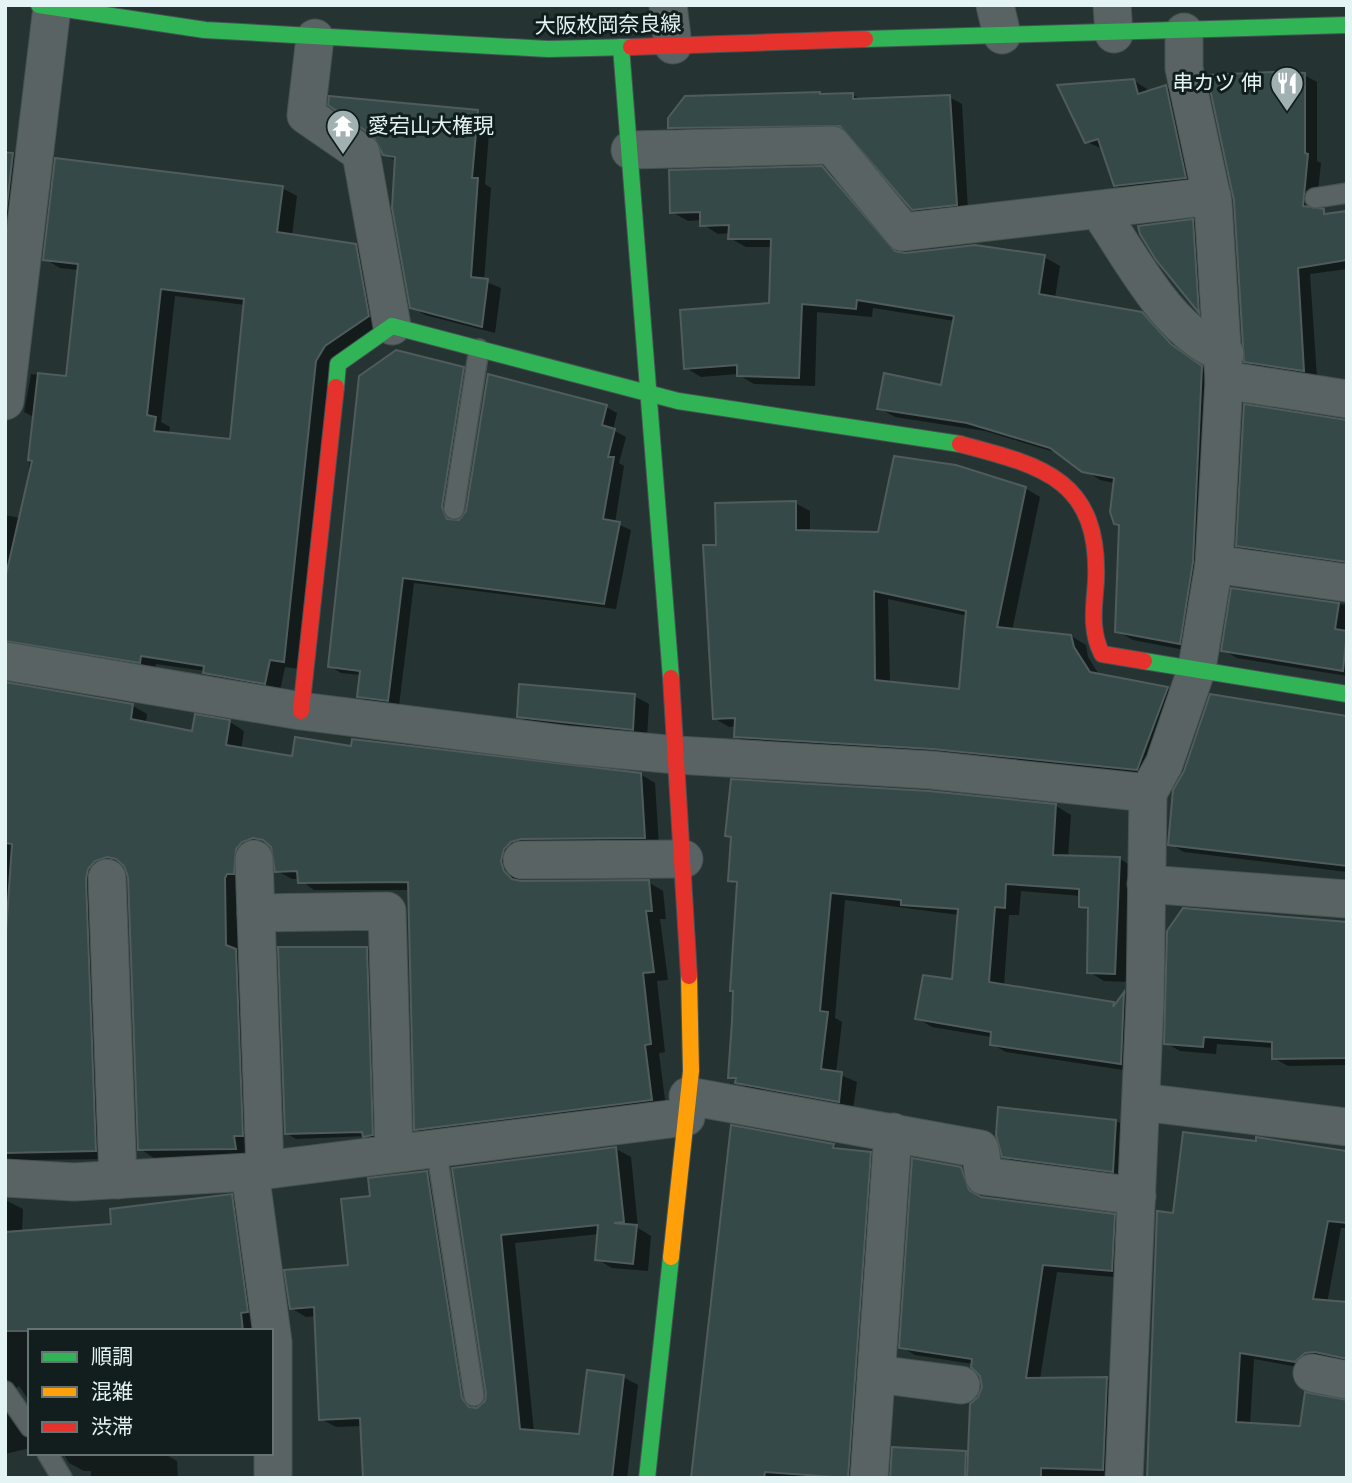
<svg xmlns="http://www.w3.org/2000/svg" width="1352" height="1483" viewBox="0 0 1352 1483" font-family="'PT Sans','Noto Sans JP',sans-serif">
<rect width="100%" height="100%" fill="#253333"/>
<g fill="#0007" fill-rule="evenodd">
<polygon points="1304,75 1317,82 1317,161 1321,163 1316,210 1331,215 1347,213 1347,269 1310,274 1317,377 1259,368 1246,361"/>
<polygon points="1133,80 1147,89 1148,93 1166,87 1180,94 1199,185 1129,193 1115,185 1103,149 1087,142"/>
<polygon points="819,93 853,95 862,100 949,97 962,104 968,211 926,216 913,208 848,132 682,134 670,127"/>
<polygon points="477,112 490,119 485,184 491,188 484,281 501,288 495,333 425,315 412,307 396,161 384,154"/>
<polygon points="5,149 17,155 5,284"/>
<polygon points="822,168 838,177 904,254 1044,257 1060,266 1055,298 1141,314 1158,323 1186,355 1217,377 1195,652 1133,640 1117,631 1121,527 1115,523 1115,483 1100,480 1061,454 985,431 895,417 879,408 942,387 955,321 873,308 872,317 817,312 815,386 754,384 737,374 701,377 686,368 771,305 772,247 746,247 730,238 730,233 718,234 702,224 702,220 688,221 672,212"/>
<path d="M 282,188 L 297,196 L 292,236 L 355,245 L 370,254 L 383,324 L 340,354 L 299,669 L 285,667 L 280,691 L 219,681 L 205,671 L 156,664 L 155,670 L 5,655 L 5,515 L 24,519 L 34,417 L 24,412 L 31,374 L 67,378 L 79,270 L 60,268 L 45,259 ZM 175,296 L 245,305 L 232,441 L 169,435 L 170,427 L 161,422 Z"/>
<polygon points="1193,221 1204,228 1210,317 1200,311 1171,279"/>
<polygon points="463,369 474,376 453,515 455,522 464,519 606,407 617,413 613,430 626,437 619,463 624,466 615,523 631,530 616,609 414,583 399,706 370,703 359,696 361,675 341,673 330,666"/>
<polygon points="1347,429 1347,567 1252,553 1238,545"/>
<path d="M 1025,488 L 1040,497 L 1012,631 L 1071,636 L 1086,645 L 1088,657 L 1100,676 L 1168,689 L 1182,697 L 1152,777 L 750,745 L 736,736 L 736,726 L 729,727 L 714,718 L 718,547 L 795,503 L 810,511 L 810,532 L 880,534 ZM 888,599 L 968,616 L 961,691 L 890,683 Z"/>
<polygon points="1233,590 1347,605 1347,676 1237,658 1223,650"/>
<polygon points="5,684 133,706 147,714 146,724 193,733 230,722 244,731 241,750 294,758 352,748 640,774 655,783 659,846 515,870 519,881 648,882 663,891 666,919 660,919 668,980 657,981 665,1052 659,1053 666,1108 431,1138 416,1129 410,890 314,890 299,879 292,879 277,871 273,846 269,846 257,849 250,1156 154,1158 140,1149 130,877 126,865 122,865 112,868 110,1159 24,1160 24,1165 5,1172"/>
<polygon points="634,696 649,704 647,737 533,725 519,716"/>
<polygon points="1347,717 1347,872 1184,852 1170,844"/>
<polygon points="1056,806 1071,815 1068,857 1120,859 1135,868 1129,982 1104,981 1089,972 1089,911 1080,906 1081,896 1021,891 1019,915 1009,915 1004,986 1117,1005 1125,994 1138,1002 1136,1072 1006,1052 991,1044 992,1037 932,1027 917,1018 954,981 959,915 845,900 835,1018 842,1022 836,1073 857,1082 853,1109 752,1091 730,1077 739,886 730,880 733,839 727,835"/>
<polygon points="1347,924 1347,1065 1288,1066 1274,1058 1274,1048 1217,1044 1216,1054 1180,1051 1166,1043"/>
<polygon points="367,948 376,954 381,1140 374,1141 366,1136 296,1139 286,1133"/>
<polygon points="1116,1121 1128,1128 1124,1177 1016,1163 1004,1156"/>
<polygon points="833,1145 842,1151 870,1154 884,1162 862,1478 692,1478 710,1301"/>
<polygon points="616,1149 631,1157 638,1228 651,1236 648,1271 612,1268 597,1259 599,1234 515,1243 534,1432 580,1436 623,1377 638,1385 627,1478 365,1478 362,1426 336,1427 321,1419 316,1316 306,1317 291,1308 350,1267 372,1197 427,1173 442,1181 477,1410 487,1402 488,1394 454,1169"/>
<polygon points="1347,1152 1347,1228 1341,1228 1326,1309 1347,1312 1347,1362 1309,1369 1254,1359 1250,1425 1347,1478 1147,1478 1158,1213 1174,1215"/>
<polygon points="961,1169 975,1177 982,1199 1114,1216 1128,1224 1126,1278 1057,1272 1040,1379 1107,1379 1121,1386 1119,1478 890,1478 894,1449 969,1452 972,1405 983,1389 982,1376 973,1364 915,1355 901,1347"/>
<polygon points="231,1196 246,1204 257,1331 30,1331 30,1402 19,1386 9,1393 30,1435 30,1448 5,1454 5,1200 23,1209 22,1233 113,1226"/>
<polygon points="63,1453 163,1453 177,1461 178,1478 91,1478 91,1471 84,1471 69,1463"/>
</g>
<g fill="#364949" stroke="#505c5c" stroke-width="2" fill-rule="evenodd">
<polygon points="1273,72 1305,73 1305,153 1308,154 1303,206 1324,209 1324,214 1347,211 1347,260 1298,268 1304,371 1244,362 1234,201 1207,75"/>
<polygon points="1134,79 1138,94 1166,85 1186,178 1114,186 1098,139 1085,143 1057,85"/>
<polygon points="820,92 820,94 853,93 853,99 950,95 957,205 912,210 840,126 668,128 668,118 685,96"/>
<polygon points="329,96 478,110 472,178 478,178 471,277 488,279 482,327 410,308 392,208 395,157 383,155 373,136 328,105"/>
<polygon points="5,152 13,153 5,222"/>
<path d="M 55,158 L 283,186 L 277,232 L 356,244 L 369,316 L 325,346 L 316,361 L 284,662 L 270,660 L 265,684 L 203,673 L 204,666 L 141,656 L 140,663 L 5,641 L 5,579 L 32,461 L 28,460 L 38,373 L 66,376 L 78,264 L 43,260 ZM 161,289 L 244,299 L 230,439 L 154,431 L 156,417 L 147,415 Z"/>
<polygon points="822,166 895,251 905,253 975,245 1045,255 1039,294 1142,312 1171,344 1202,366 1193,562 1180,644 1115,632 1119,525 1114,524 1110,512 1114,478 1082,472 1050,448 967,423 877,409 884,373 941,385 954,316 857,300 856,309 802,304 799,378 737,376 737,365 684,369 680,310 769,303 771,239 728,239 729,225 700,226 700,212 670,213 669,170"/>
<polygon points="1193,219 1199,313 1156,260 1140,234 1138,226"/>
<polygon points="396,350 464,367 442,507 447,519 459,520 466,511 488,374 607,405 602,425 615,429 608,457 614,457 603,519 620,522 604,604 403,578 388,701 357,697 360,671 328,667 359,376"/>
<polygon points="1244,404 1347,420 1347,562 1236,546"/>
<path d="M 894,456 L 956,465 L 1026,487 L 997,627 L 1071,635 L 1074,647 L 1090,672 L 1168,687 L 1137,770 L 932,749 L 734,737 L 735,718 L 713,719 L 703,545 L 716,545 L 715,503 L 796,501 L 796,530 L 878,532 ZM 874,591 L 966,611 L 959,689 L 875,680 Z"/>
<polygon points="1231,588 1339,603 1335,629 1347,631 1343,671 1221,651"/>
<polygon points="5,682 133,704 131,719 192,731 195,714 230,720 226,745 292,756 295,737 351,746 352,739 641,773 645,838 521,839 511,842 504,849 501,861 504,871 512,879 521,881 649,880 652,911 646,911 654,972 643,973 651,1044 645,1045 652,1100 414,1130 408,882 298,883 297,871 275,872 271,847 263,840 253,838 242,842 236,849 234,874 227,874 225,878 226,945 236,949 243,1136 234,1136 236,1149 138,1150 128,877 124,866 116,859 107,857 95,861 88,869 86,879 96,1151 5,1153 5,946 12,844 5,843"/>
<polygon points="519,684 635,694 633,730 517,717"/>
<polygon points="1210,694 1347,716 1347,866 1168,845 1173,790 1184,771"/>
<polygon points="731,779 929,791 1056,804 1053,855 1120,857 1115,974 1087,973 1088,908 1079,907 1079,889 1006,884 1005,908 995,907 989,982 1114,1002 1113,1007 1124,992 1121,1064 990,1045 991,1032 915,1019 923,975 952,979 958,909 901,905 901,900 831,893 820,1011 828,1012 821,1069 842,1072 839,1102 735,1083 736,1078 728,1078 732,1021 733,991 730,991 737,882 728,881 731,837 725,836"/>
<polygon points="1183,908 1347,922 1347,1058 1272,1059 1272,1042 1204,1037 1203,1047 1164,1044 1167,931"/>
<polygon points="278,947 367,947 373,1135 363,1137 362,1132 285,1134"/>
<polygon points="998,1107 1116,1120 1113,1172 1002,1157 996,1135"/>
<polygon points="731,1125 834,1144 833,1148 871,1152 848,1478 765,1472 764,1478 691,1478"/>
<polygon points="1183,1132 1256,1141 1256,1137 1347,1151 1347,1223 1328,1221 1313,1299 1347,1302 1347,1359 1315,1352 1305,1353 1295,1362 1240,1353 1236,1422 1300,1426 1305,1392 1347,1400 1347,1478 1147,1478 1157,1211 1173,1213"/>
<polygon points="616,1147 624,1222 614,1223 637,1225 633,1264 595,1260 598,1225 501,1235 520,1429 579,1434 587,1370 624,1375 612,1478 363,1478 360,1418 319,1420 314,1307 290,1309 284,1270 348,1265 341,1199 370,1196 368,1178 427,1171 462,1398 469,1407 477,1408 485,1401 486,1394 452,1168"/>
<polygon points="912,1158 961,1167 969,1190 981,1197 1115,1214 1112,1271 1043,1265 1026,1378 1107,1377 1103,1470 1041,1468 1041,1477 967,1477 970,1404 978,1397 982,1387 980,1376 971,1367 972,1359 899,1348"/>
<polygon points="232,1194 248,1312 241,1313 243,1331 5,1331 5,1232 111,1224 110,1209"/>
<polygon points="892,1447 966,1451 965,1478 890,1478"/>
</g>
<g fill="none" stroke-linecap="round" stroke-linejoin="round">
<defs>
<g id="lane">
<polyline points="1315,198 1347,193"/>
<polyline points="454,509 479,349"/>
<polyline points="436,1147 474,1396"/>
<polyline points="5,1391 30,1427"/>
<polyline points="47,1453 62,1478"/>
</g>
<g id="street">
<polyline points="668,5 673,45"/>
<polyline points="995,5 1002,35"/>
<polyline points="1112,5 1114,34"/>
<polyline points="315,38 306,115 361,153 392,326"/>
<polyline points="630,150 832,145 903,232 1212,196"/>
<path d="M 1099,211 C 1133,259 1167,332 1225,354"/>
<polyline points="1224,380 1347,399"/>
<polyline points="5,401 52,7"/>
<polyline points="1214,564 1347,583"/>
<polyline points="5,661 301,711 570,745 677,755 931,770 1148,793"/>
<polyline points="254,859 265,1170"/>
<polyline points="522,860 684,859"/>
<polyline points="107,878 118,1180"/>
<polyline points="1146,884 1347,899"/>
<polyline points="256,913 387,911 394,1152"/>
<polyline points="688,1096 980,1149 984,1176 1137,1196"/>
<polyline points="1141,1102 1347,1127"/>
<polyline points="250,1172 273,1342 273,1478"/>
<polyline points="5,1178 74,1182 250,1172 686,1117"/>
<polyline points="1312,1373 1347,1380"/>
<polyline points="876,1374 961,1385"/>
<polyline points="869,1478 893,1132"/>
<polyline points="1124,1478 1145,1001 1148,793 1164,764 1197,668 1214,564 1224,380 1213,203 1184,68 1184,32"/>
</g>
<g id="fast">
<polyline points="39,5 205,30 548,49 631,47"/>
<polyline points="865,39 1347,25"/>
<polyline points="621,47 671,678"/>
<polyline points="336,387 338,364 392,326 678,401 960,444"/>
<polyline points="1144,661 1347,694"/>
<polyline points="647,1478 671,1257"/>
</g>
<polyline id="slow" points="671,1257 691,1071 689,976"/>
<g id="jam">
<polyline points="631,47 865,39"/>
<path d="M 960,444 C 1044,466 1100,480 1096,581 C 1094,607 1090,631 1102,654 L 1144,661"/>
<polyline points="671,678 689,976"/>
<polyline points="301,711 336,387"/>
</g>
</defs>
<use href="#lane" stroke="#455252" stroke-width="22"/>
<use href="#street" stroke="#455252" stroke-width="39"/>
<use href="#fast" stroke="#455252" stroke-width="18"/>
<use href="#slow" stroke="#455252" stroke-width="18"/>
<use href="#jam" stroke="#455252" stroke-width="18"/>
<use href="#lane" stroke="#5a6363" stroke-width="19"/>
<use href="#street" stroke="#5a6363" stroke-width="37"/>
<use href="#fast" stroke="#30b455" stroke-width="16"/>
<use href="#slow" stroke="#ff9f0a" stroke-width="16"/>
<use href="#jam" stroke="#e5322d" stroke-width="16"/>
</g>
<defs>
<symbol id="restaurant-pin" viewBox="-11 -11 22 30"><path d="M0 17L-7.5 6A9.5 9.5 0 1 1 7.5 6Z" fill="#a1b0b0" stroke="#121e1e"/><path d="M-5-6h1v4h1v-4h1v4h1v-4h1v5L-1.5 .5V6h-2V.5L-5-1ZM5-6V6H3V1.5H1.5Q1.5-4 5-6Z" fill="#fff"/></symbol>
<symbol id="temple-pin" viewBox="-11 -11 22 30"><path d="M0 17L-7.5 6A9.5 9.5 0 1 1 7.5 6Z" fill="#a1b0b0" stroke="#121e1e"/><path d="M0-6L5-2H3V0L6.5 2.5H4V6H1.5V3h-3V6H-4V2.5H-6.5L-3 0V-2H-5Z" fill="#fff"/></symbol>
</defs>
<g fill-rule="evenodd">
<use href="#restaurant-pin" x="1268" y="64" width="38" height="52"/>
<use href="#temple-pin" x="324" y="107" width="38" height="52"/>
</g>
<g text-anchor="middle" stroke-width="6" stroke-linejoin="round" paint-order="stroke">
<g font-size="21" fill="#e4f3f3" stroke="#121e1e">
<text transform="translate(608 25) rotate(-1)" y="7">大阪枚岡奈良線</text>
</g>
<g font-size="21" fill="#e4f3f3" stroke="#121e1e" text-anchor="end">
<text x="1262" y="90">串カツ 伸</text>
<text x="368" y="133" text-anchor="start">愛宕山大権現</text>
</g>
</g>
<rect width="1352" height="1483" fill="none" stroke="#e4f3f3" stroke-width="14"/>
<rect x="28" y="1329" width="245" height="126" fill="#121e1e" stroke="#667373" stroke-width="2"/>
<rect x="42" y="1352" width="35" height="10" fill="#30b455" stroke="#667373" stroke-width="2"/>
<text x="91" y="1364" font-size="21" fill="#e4f3f3">順調</text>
<rect x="42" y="1387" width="35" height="10" fill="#ff9f0a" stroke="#667373" stroke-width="2"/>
<text x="91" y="1399" font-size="21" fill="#e4f3f3">混雑</text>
<rect x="42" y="1422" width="35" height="10" fill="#e5322d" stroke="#667373" stroke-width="2"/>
<text x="91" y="1434" font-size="21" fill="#e4f3f3">渋滞</text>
</svg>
